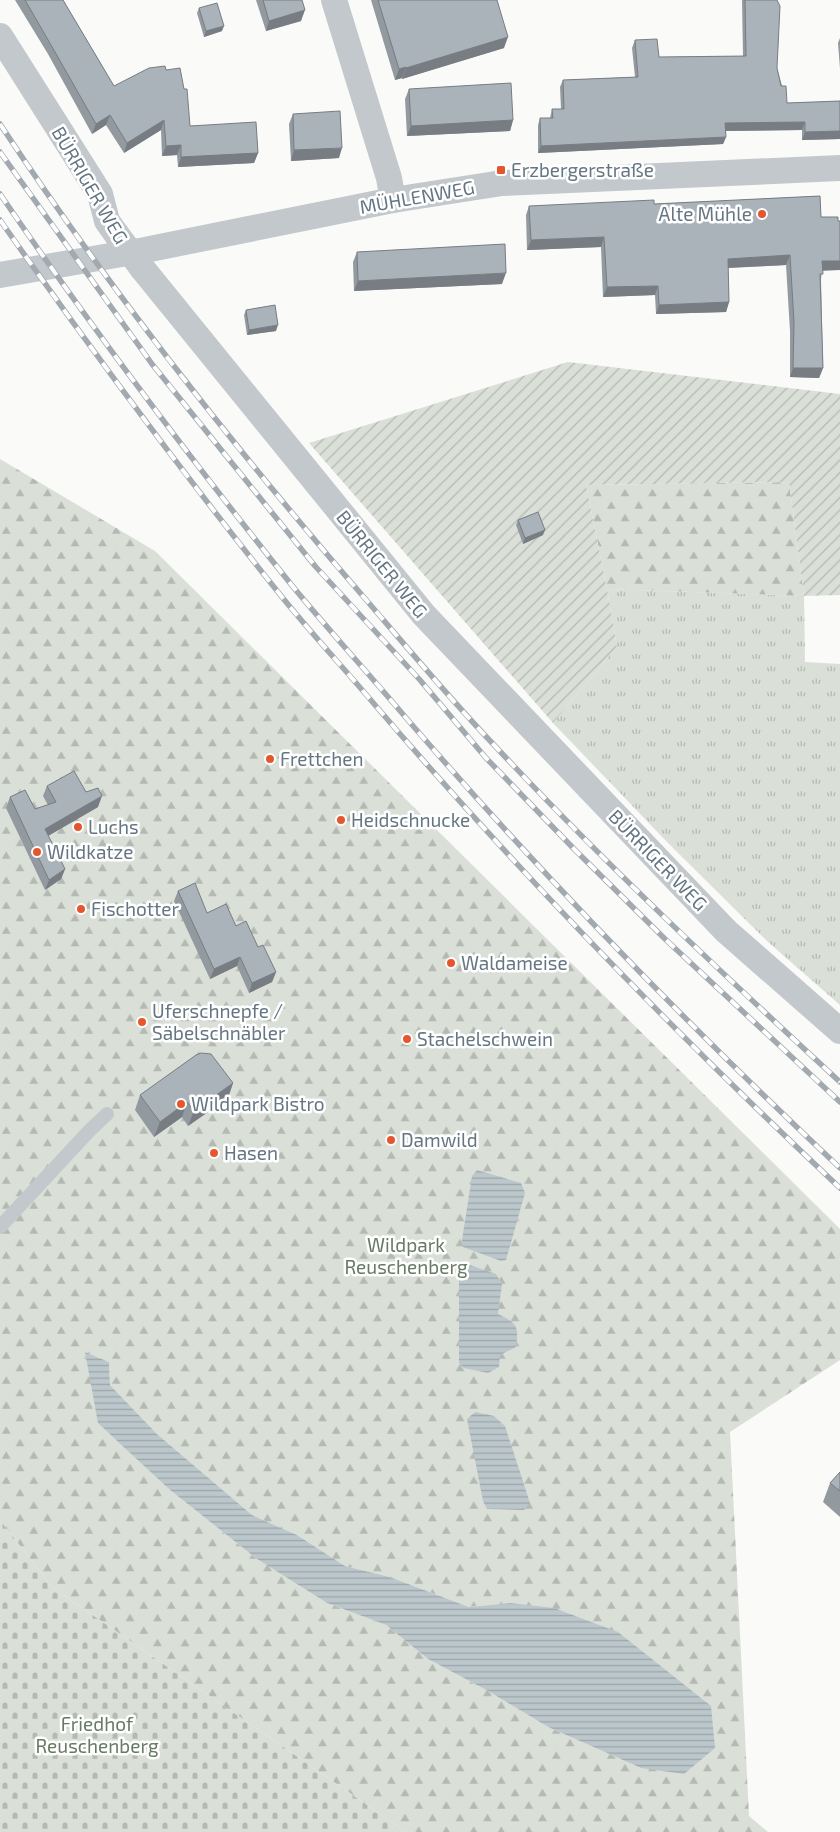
<svg xmlns="http://www.w3.org/2000/svg" width="840" height="1832" viewBox="0 0 840 1832" font-family="'Exo 2',sans-serif">
<defs>
<pattern id="grass-tufts" width="24" height="20" patternUnits="userSpaceOnUse" patternTransform="scale(1.25)"><rect width="24" height="20" fill="#dadfd7"/><path d="M3 7l-1-3M5 7V3M7 7l1-3M15 17l-1-3M17 17v-4M19 17l1-3" fill="none" stroke="#b4b9b4"/></pattern>
<pattern id="forest-firs" width="22" height="20" patternUnits="userSpaceOnUse" patternTransform="scale(1.25)"><rect width="22" height="20" fill="#dadfd7"/><path d="M5 1l3.5 6h-7zM16 11l3.5 6h-7z" fill="#b4b9b4"/></pattern>
<pattern id="cemetery-stones" width="16" height="16" patternUnits="userSpaceOnUse" patternTransform="scale(1.25)"><rect width="16" height="16" fill="#dadfd7"/><path d="M2 7V4a2 2 0 0 1 4 0v3zM10 15v-3a2 2 0 0 1 4 0v3z" fill="#b4b9b4"/></pattern>
<pattern id="garden-furrows" width="10" height="10" patternUnits="userSpaceOnUse" patternTransform="scale(1.25)"><rect width="10" height="10" fill="#dadfd7"/><path d="M-1 1l2-2M0 10L10 0M9 11l2-2" fill="none" stroke="#b4b9b4"/></pattern>
<pattern id="water-rules" width="6" height="5" patternUnits="userSpaceOnUse" patternTransform="scale(1.25)"><rect width="6" height="5" fill="#bbc7cb"/><path d="M0 2.5h6" fill="none" stroke="#9ca6aa"/></pattern>
</defs>
<rect width="100%" height="100%" fill="#fafaf8"/>
<polygon fill="url(#grass-tufts)" points="607,589 804,596 805,662 840,664 840,1005 767,941 668,843 553,723 617,647"/>
<g fill="url(#forest-firs)" fill-rule="evenodd">
<path d="M 0,459 L 155,551 L 840,1229 L 840,1360 L 730,1432 L 749,1816 L 768,1832 L 406,1832 L 52,1587 L 0,1520 ZM 85,1352 L 109,1362 L 110,1385 L 157,1434 L 252,1515 L 297,1535 L 345,1566 L 390,1577 L 469,1607 L 510,1603 L 641,1768 L 548,1727 L 488,1691 L 428,1659 L 386,1625 L 327,1603 L 257,1559 L 170,1490 L 141,1462 Z"/>
<polygon points="789,482 804,596 607,589 586,485"/>
</g>
<polygon fill="url(#cemetery-stones)" points="0,1520 52,1587 406,1832 0,1832"/>
<polygon fill="url(#garden-furrows)" points="568,362 840,394 840,595 804,596 789,482 586,485 607,589 617,647 553,723 309,443"/>
<g fill="url(#water-rules)">
<polygon points="477,1170 521,1183 525,1193 506,1260 501,1261 463,1247 462,1240 472,1176"/>
<path d="M 464,1263 L 496,1274 L 502,1284 L 498,1314 C 517,1323 519,1326 516,1347 L 500,1355 L 499,1367 L 488,1373 L 464,1368 L 459,1363 L 459,1265 Z"/>
<polygon points="85,1352 109,1362 110,1385 157,1434 252,1515 297,1535 345,1566 390,1577 469,1607 510,1603 554,1608 618,1632 711,1706 715,1748 684,1774 641,1768 548,1727 488,1691 428,1659 386,1625 327,1603 257,1559 170,1490 98,1423"/>
<polygon points="475,1412 494,1416 505,1426 530,1503 524,1510 487,1509 483,1501 467,1419"/>
</g>
<g fill="none" stroke-linecap="round" stroke-linejoin="round">
<polyline stroke="#c3c8cc" stroke-width="14" points="0,1227 89,1131 107,1114"/>
<g stroke="#c3c8cc" stroke-width="26">
<polyline points="334,0 389,178 393,200"/>
<polyline points="0,36 100,194 107,221 117,235"/>
<polyline points="142,268 424,615 726,931 840,1031"/>
<polyline points="0,275 145,250 393,200 502,183 840,168"/>
</g>
<defs>
<g id="rail">
<path d="M 0,124 C 111,292 236,450 368,602 C 410,651 451,700 495,746 C 605,864 722,973 840,1082"/>
<polyline points="0,152 152,364 315,566 420,680 486,758 575,850 665,939 840,1102"/>
<path d="M 0,194 C 91,327 189,457 290,583 C 320,620 352,655 383,691 C 526,859 679,1017 840,1168"/>
<path d="M 0,220 C 89,347 181,471 278,592 C 309,631 343,667 375,705 C 521,875 677,1035 840,1188"/>
</g>
</defs>
<use href="#rail" stroke="#a2aab0" stroke-width="5.5"/>
<use href="#rail" stroke="#fff" stroke-width="4" stroke-dasharray="11" stroke-linecap="butt"/>
<polyline stroke="#c3c8cc" stroke-width="26" points="117,235 142,268"/>
</g>
<g fill="#929a9f">
<polygon points="15,0 63,0 114,86 166,70 190,126 258,153 254,163 178,167 177,155 162,156 161,130 124,153 106,125 92,134 48,54"/>
<polygon points="256,0 302,0 301,21 266,31"/>
<polygon points="371,0 497,0 504,48 402,79 402,78 395,80"/>
<polygon points="742,0 777,0 777,68 787,103 840,101 840,139 802,140 802,130 725,131 726,137 723,144 538,153 538,125 540,118 550,118 552,109 561,109 560,87 563,80 635,77 632,48 635,40 659,57 743,56"/>
<polygon points="199,8 222,31 204,37 197,13"/>
<polygon points="840,38 840,69 838,43"/>
<polygon points="409,89 513,120 510,131 407,136 405,99"/>
<polygon points="293,114 339,158 291,161 289,124"/>
<polygon points="820,196 822,271 821,279 823,368 819,378 790,377 790,331 786,265 728,268 729,302 726,312 656,314 655,295 603,297 601,247 527,250 526,215 529,206 654,204"/>
<polygon points="357,252 502,284 354,291 353,262"/>
<polygon points="246,310 276,331 247,335 244,315"/>
<polygon points="518,520 543,535 523,544 516,525"/>
<polygon points="47,786 86,792 98,807 48,836 65,869 61,879 45,890 6,808 10,797 35,809 48,805 43,796"/>
<polygon points="178,891 207,913 236,926 258,947 276,972 272,982 249,993 237,966 210,979 174,901"/>
<polygon points="233,1083 228,1098 188,1126 182,1117 154,1137 135,1110 140,1095"/>
<polygon points="840,1472 840,1517 823,1502 830,1483"/>
</g>
<g fill="#777d82">
<polygon points="305,10 301,21 266,31 269,21"/>
<polygon points="224,26 222,31 204,37 206,31"/>
<polygon points="508,37 504,48 402,79 406,68"/>
<polygon points="406,67 402,78 395,80 399,69"/>
<polygon points="110,115 106,125 92,134 96,124"/>
<polygon points="164,120 161,130 124,153 127,143"/>
<polygon points="513,120 510,131 407,136 411,126"/>
<polygon points="805,122 802,130 722,131 725,123"/>
<polygon points="840,131 840,139 802,140 805,132"/>
<polygon points="726,137 723,144 538,153 541,146"/>
<polygon points="181,145 177,155 162,156 166,146"/>
<polygon points="342,148 339,158 291,161 294,150"/>
<polygon points="258,153 254,163 178,167 181,157"/>
<polygon points="604,237 601,247 527,250 531,240"/>
<polygon points="790,255 786,265 724,268 728,259"/>
<polygon points="822,261 840,261 840,270 819,271"/>
<polygon points="506,273 502,284 354,291 358,281"/>
<polygon points="658,286 655,295 603,297 607,287"/>
<polygon points="729,302 726,312 656,314 659,305"/>
<polygon points="278,325 276,331 247,335 249,330"/>
<polygon points="793,368 823,368 819,378 790,377"/>
<polygon points="545,530 543,535 523,544 525,538"/>
<polygon points="102,796 98,807 41,840 45,829"/>
<polygon points="65,869 61,879 45,890 49,880"/>
<polygon points="240,957 237,966 210,979 214,969"/>
<polygon points="276,972 272,982 249,993 252,983"/>
<polygon points="233,1083 228,1098 188,1126 194,1111"/>
<polygon points="187,1102 182,1117 154,1137 160,1122"/>
</g>
<g fill="#aab3b9" stroke="#777d82">
<polygon points="25,0 63,0 114,86 149,68 165,66 166,70 180,68 184,89 187,89 190,126 256,122 258,153 181,157 181,145 166,146 164,120 127,143 110,115 96,124 51,45"/>
<polygon points="263,0 302,0 305,10 269,21"/>
<polygon points="378,0 497,0 508,37 406,68 406,67 399,69"/>
<polygon points="745,0 777,0 780,6 777,68 781,86 786,86 787,103 840,101 840,131 805,132 805,122 725,123 726,137 541,146 540,118 553,118 552,109 564,109 563,80 638,77 635,40 657,39 659,57 746,56"/>
<polygon points="217,3 224,26 206,31 199,8"/>
<polygon points="511,83 513,120 411,126 409,89"/>
<polygon points="340,111 342,148 294,150 293,114"/>
<polygon points="820,196 821,217 838,217 838,221 840,221 840,261 822,261 823,274 820,274 823,368 793,368 794,322 790,255 728,259 729,302 659,305 658,286 607,287 604,237 531,240 529,206 654,200 654,204"/>
<polygon points="505,244 506,273 358,281 357,252"/>
<polygon points="275,305 278,325 249,330 246,310"/>
<polygon points="538,512 545,530 525,538 518,520"/>
<polygon points="74,771 86,792 98,788 102,796 45,829 65,869 49,880 10,797 25,790 35,809 56,802 47,786"/>
<polygon points="195,883 207,913 226,904 236,926 246,921 258,947 263,945 276,972 252,983 240,957 214,969 178,891"/>
<polygon points="201,1053 211,1054 233,1083 194,1111 187,1102 160,1122 140,1095 196,1055"/>
<polygon points="840,1472 840,1491 830,1483"/>
</g>
<g fill="#e4572e" stroke="#fff" stroke-width="2">
<rect x="496" y="165" width="10" height="10" rx="2.5"/>
<circle cx="762" cy="214" r="5"/>
<circle cx="270" cy="759" r="5"/>
<circle cx="341" cy="820" r="5"/>
<circle cx="78" cy="827" r="5"/>
<circle cx="37" cy="852" r="5"/>
<circle cx="81" cy="909" r="5"/>
<circle cx="451" cy="963" r="5"/>
<circle cx="142" cy="1022" r="5"/>
<circle cx="407" cy="1039" r="5"/>
<circle cx="181" cy="1104" r="5"/>
<circle cx="391" cy="1140" r="5"/>
<circle cx="214" cy="1153" r="5"/>
</g>
<g text-anchor="middle" stroke-width="5" stroke-linejoin="round" paint-order="stroke">
<g font-size="19" fill="#657683" stroke="#fff" text-anchor="start">
<text x="511" y="177">Erzbergerstraße</text>
<text x="752" y="221" text-anchor="end">Alte Mühle</text>
<text x="280" y="766">Frettchen</text>
<text x="351" y="827">Heidschnucke</text>
<text x="88" y="834">Luchs</text>
<text x="47" y="859">Wildkatze</text>
<text x="91" y="916">Fischotter</text>
<text x="461" y="970">Waldameise</text>
<text x="152" y="1018">Uferschnepfe /<tspan x="152" dy="22">Säbelschnäbler</tspan></text>
<text x="417" y="1046">Stachelschwein</text>
<text x="191" y="1111">Wildpark Bistro</text>
<text x="401" y="1147">Damwild</text>
<text x="224" y="1160">Hasen</text>
</g>
<g font-size="19" fill="#657683" stroke="#fff">
<text transform="translate(90 185) rotate(60)" y="7">BÜRRIGER WEG</text>
<text transform="translate(417 197) rotate(-10)" y="7">MÜHLENWEG</text>
<text transform="translate(382 564) rotate(51)" y="7">BÜRRIGER WEG</text>
<text transform="translate(658 860) rotate(46)" y="7">BÜRRIGER WEG</text>
</g>
<g font-size="19" fill="#687a64" stroke="#fff">
<text x="406" y="1252">Wildpark<tspan x="406" dy="22">Reuschenberg</tspan></text>
<text x="97" y="1731">Friedhof<tspan x="97" dy="22">Reuschenberg</tspan></text>
</g>
</g>
</svg>
